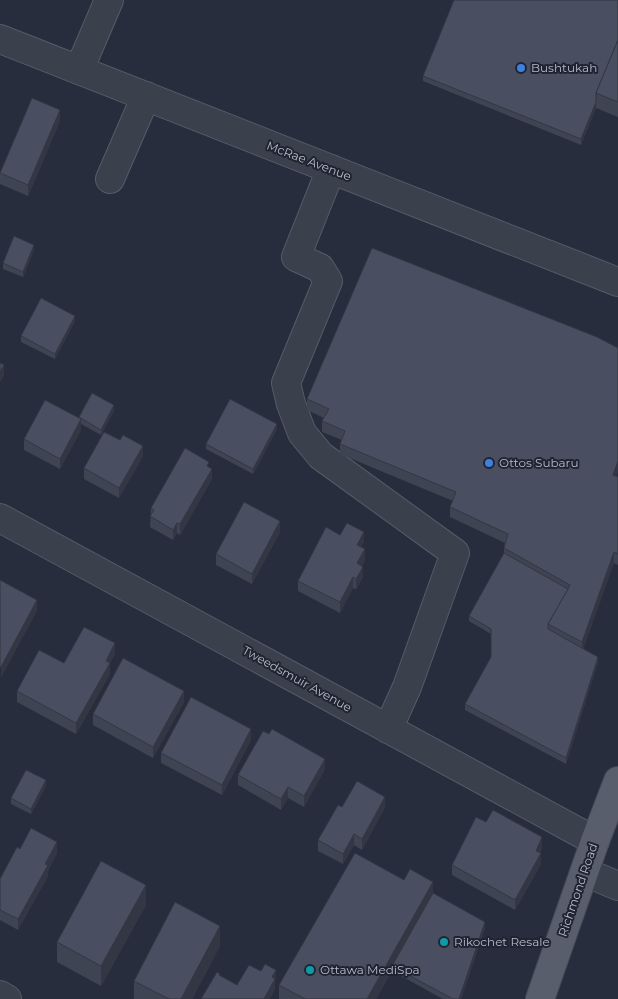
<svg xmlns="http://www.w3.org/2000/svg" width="618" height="999" viewBox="0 0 618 999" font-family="Montserrat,sans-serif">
<rect width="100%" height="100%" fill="#272d3d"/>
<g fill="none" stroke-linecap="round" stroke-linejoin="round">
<defs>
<g id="minor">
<polyline points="0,39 618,282"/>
<polyline points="79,70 109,0"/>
<polyline points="331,169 296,257 320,268 328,281 286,383 291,404 302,433 321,456 455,553 407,687 388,729"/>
<polyline points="110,179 146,96"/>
<polyline points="0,518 595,841"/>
<polyline points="585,872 618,886"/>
<polyline points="0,995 7,999"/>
</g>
<polyline id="major" points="540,999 595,841 618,781"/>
</defs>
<use href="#minor" stroke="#565b68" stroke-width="30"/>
<use href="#major" stroke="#444956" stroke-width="30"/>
<use href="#minor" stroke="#3b404d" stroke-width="28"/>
<use href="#major" stroke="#595e6d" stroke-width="28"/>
</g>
<g fill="#3f4453">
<polygon points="618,0 618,117 596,108 581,145 423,81 423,76"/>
<polygon points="60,121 28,196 0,184 0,173"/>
<polygon points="34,250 23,277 3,269 3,263"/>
<polygon points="75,321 55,359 21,342 21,336"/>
<polygon points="618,348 618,471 616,476 618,477 618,565 614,563 583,648 598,662 566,764 465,710 465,704 491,657 491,634 469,621 469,616 504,553 504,548 505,543 450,517 450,507 453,501 340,454 340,444 342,440 322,432 322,421 324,418 307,410 307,399"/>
<polygon points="114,411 101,435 81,424 81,430 60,469 24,450 24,439 79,418"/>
<polygon points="277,429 253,474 206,449 206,444"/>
<polygon points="120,440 143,456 119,498 84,479 84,468"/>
<polygon points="209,467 212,479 180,535 177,533 173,540 150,527 151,508"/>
<polygon points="280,532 252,584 216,565 216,554"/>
<polygon points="340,535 364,542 361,547 365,560 362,566 363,577 356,589 353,588 340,613 298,591 298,581"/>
<polygon points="115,653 110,663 110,674 76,734 17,702 17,691 64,663"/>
<polygon points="184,702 153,758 93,725 93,714"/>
<polygon points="251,740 222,795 161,763 161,753"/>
<polygon points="325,769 304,807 288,798 281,810 238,785 238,775"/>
<polygon points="46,786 31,814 11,804 11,798"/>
<polygon points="342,807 385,807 362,850 354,845 343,864 318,851 318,840"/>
<polygon points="542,848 540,853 541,864 515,910 452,875 452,865"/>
<polygon points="20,849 57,853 48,871 48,876 18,930 0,920 0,879"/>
<polygon points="404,880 433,893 485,928 461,999 443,999 392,971 376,999 279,999 279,985"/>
<polygon points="146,905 101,986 57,962 57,942"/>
<polygon points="220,946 192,999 134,999 134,981"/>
</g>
<g fill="#333743">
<polygon points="596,102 596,108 581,145 581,139"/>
<polygon points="60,110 60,121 28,196 28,185"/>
<polygon points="34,245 34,250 23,277 23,272"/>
<polygon points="75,316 75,321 55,359 55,354"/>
<polygon points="4,365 4,376 0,383 0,372"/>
<polygon points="114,405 114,411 101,435 101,430"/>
<polygon points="81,419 81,430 60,469 60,459"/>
<polygon points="277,424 277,429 253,474 253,469"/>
<polygon points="143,446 143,456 119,498 119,488"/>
<polygon points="618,461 618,471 613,486 613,475"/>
<polygon points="212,469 212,479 180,535 180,524"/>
<polygon points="280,521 280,532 252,584 252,574"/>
<polygon points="177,523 177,533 173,540 173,530"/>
<polygon points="364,532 364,542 357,555 357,545"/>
<polygon points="365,549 365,560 357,574 357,563"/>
<polygon points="614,552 614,563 582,653 582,642"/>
<polygon points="363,567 363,577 356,589 356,579"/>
<polygon points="353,577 353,588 340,613 340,602"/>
<polygon points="37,600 37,611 1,678 1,667"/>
<polygon points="115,643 115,653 106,671 106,661"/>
<polygon points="598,657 598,662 566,764 566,758"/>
<polygon points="110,663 110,674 76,734 76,723"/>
<polygon points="184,691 184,702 153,758 153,747"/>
<polygon points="251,729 251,740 222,795 222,785"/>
<polygon points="325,759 325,769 304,807 304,796"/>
<polygon points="46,780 46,786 31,814 31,809"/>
<polygon points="288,787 288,798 281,810 281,799"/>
<polygon points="385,797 385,807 362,850 362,839"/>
<polygon points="354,834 354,845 343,864 343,854"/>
<polygon points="542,837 542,848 536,861 536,851"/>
<polygon points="57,842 57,853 48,871 48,876 18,930 18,919"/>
<polygon points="541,853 541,864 515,910 515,900"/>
<polygon points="433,882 433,899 392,966 392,971 376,999 367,999"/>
<polygon points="146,885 146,905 101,986 101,966"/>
<polygon points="485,922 485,928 461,999 459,999"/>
<polygon points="220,926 220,946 192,999 181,999"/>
<polygon points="276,970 275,990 270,999 264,999 272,977"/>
</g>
<g fill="#494f60" stroke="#333743">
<polygon points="454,0 618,0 618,40 596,93 596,102 581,139 423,76"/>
<polygon points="618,40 618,102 596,93"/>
<polygon points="32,98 60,110 28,185 0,173"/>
<polygon points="14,236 34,245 23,272 3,263"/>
<polygon points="372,248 597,337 618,348 618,461 613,475 618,477 618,554 614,552 582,642 548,624 570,585 504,548 508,534 450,507 456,492 340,444 345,431 322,421 329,409 307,399"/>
<polygon points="41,298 75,316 55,354 21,336"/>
<polygon points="0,363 4,365 0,372"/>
<polygon points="92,393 114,405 101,430 79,417"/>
<polygon points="230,399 277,424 253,469 206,444"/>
<polygon points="45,400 81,419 60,459 24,439"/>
<polygon points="104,432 120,440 123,435 143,446 119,488 84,468"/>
<polygon points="185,448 209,462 207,466 212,469 180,524 177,523 173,530 150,516 154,510 151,508"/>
<polygon points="244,502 280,521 252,574 216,554"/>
<polygon points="347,523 364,532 357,545 365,549 357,563 363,567 356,579 353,577 340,602 298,581 326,527 340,535"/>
<polygon points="504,553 568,589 548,624 548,629 598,657 566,758 465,704 491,657 491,629 469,616"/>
<polygon points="0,580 37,600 1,667 0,667"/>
<polygon points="84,627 115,643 106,661 110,663 76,723 17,691 39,650 64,663"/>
<polygon points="123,658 184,691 153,747 93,714"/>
<polygon points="191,697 251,729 222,785 161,753"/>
<polygon points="272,729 325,759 304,796 288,787 281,799 238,775 263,731 269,734"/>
<polygon points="26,770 46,780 31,809 11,798"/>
<polygon points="357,781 385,797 362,839 354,834 343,854 318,840 338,805 342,807"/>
<polygon points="493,810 542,837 536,851 541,853 515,900 452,865 476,817 486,822"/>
<polygon points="31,828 57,842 45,864 48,865 18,919 0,910 0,879 17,847 20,849"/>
<polygon points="355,853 404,880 410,869 433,882 367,999 305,999 279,985"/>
<polygon points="101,861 146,885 101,966 57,942"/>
<polygon points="433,893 485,922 459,999 453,999 392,966"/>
<polygon points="175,902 220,926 181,999 169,999 134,981"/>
<polygon points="265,964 276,970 272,977 275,979 264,999 201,999 217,972 220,974 219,975 237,985 249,965 261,971"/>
</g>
<g fill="#3f7fe0" stroke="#202432" stroke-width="2">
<circle cx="521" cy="68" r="5"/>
<circle cx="489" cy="463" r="5"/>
</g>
<g fill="#0f9aa8" stroke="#202432" stroke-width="2">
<circle cx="444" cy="942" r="5"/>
<circle cx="310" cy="970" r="5"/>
</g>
<g text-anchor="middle" stroke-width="4" stroke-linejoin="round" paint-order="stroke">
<g font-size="12" fill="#b7bbc8" stroke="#202432" text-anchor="start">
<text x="531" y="72">Bushtukah</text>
<text x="499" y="467">Ottos Subaru</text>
<text x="454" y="946">Rikochet Resale</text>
<text x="320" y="974">Ottawa MediSpa</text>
</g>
<g font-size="12" fill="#b7bbc8" stroke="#202432">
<text transform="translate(309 161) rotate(21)" y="4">McRae Avenue</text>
<text transform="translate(297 679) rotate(29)" y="4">Tweedsmuir Avenue</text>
<text transform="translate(578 890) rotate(-71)" y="4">Richmond Road</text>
</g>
</g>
</svg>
